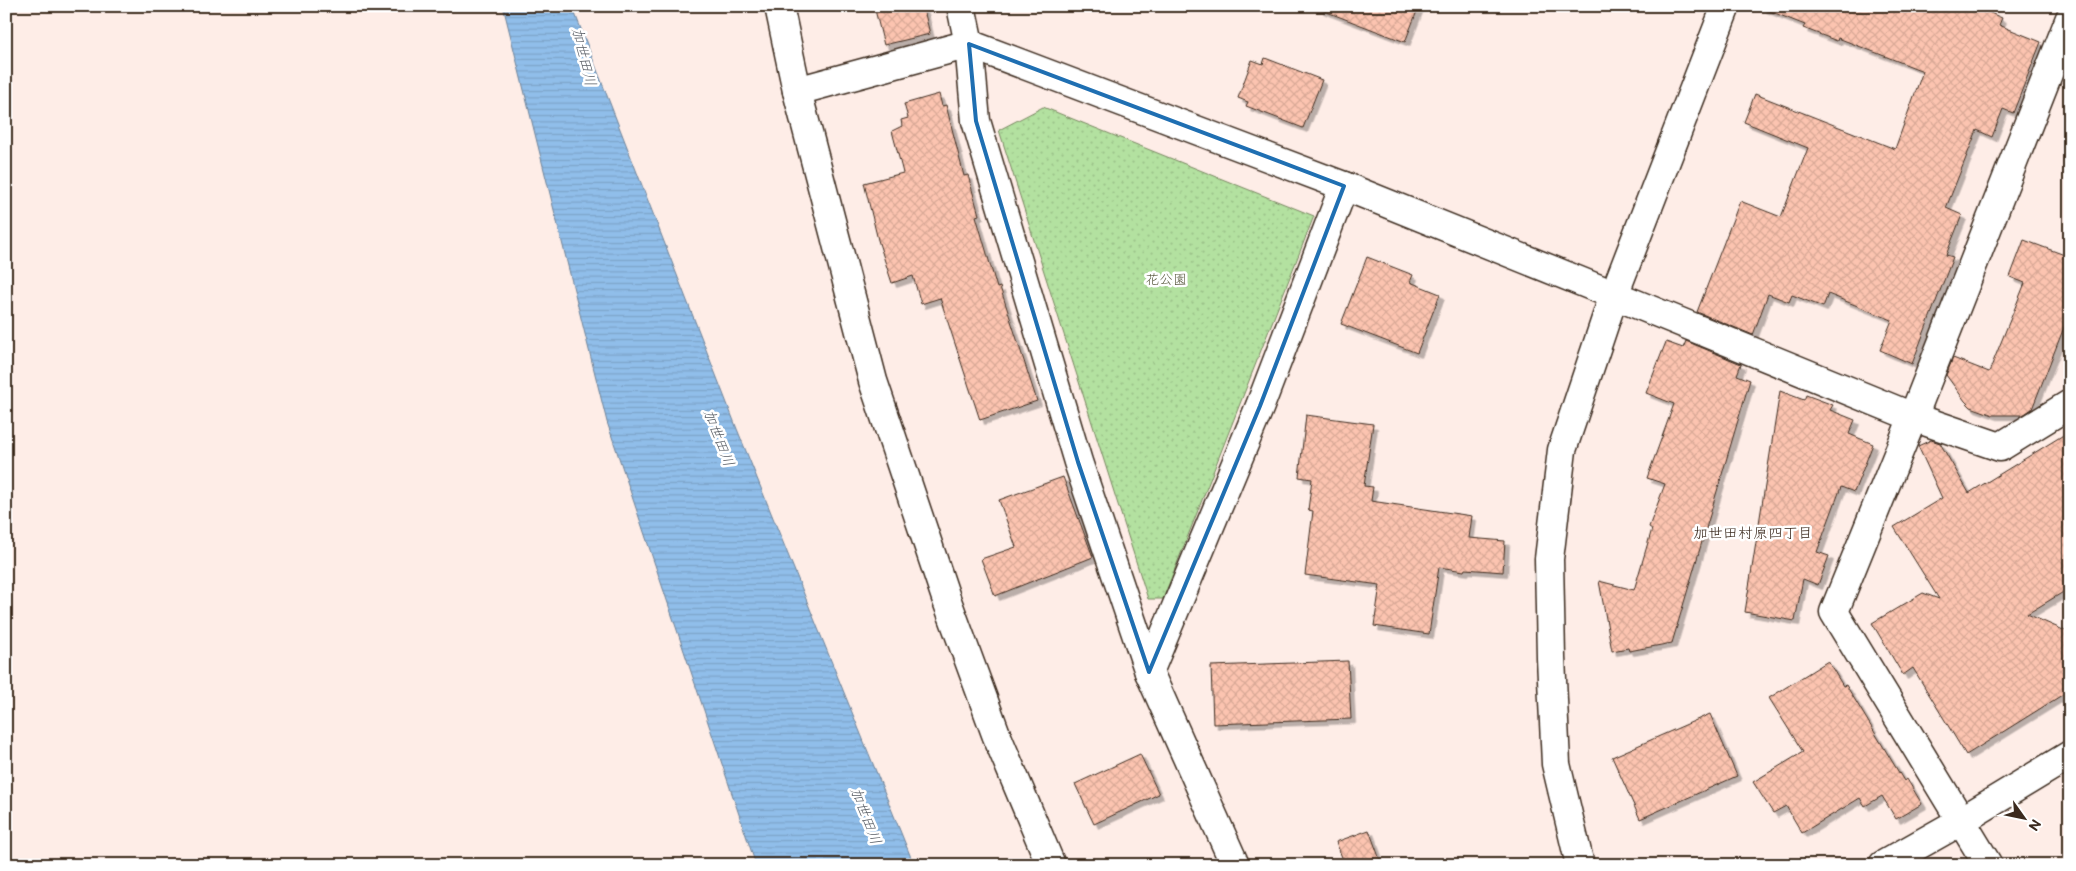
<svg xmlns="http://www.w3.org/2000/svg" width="2076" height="871" viewBox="0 0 2076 871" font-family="'Balsamiq Sans','Klee One',sans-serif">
<defs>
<pattern id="park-dots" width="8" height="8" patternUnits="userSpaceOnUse" patternTransform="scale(1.25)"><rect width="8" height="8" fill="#b3e1a0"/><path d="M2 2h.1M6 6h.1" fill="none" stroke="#9bc189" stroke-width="1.8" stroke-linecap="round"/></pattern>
<pattern id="water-rules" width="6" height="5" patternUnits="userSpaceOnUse" patternTransform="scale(1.25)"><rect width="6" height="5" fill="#90beea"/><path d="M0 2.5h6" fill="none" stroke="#7da3c8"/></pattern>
<pattern id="building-cross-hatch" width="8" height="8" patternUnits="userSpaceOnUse" patternTransform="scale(1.25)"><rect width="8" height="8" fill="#fcc4b0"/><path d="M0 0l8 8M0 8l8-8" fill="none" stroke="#d9a997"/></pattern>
<filter id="shadow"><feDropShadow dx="4.5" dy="4.5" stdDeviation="0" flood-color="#0004"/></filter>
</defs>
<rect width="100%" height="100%" fill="#feede7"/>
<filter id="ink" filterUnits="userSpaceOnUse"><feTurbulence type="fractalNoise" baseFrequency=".02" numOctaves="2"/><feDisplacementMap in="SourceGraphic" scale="10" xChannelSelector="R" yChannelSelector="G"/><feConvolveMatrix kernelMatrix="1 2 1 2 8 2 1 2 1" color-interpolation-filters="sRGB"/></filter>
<g filter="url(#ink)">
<polygon fill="url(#park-dots)" stroke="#77865f" points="1043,107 1314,216 1163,599 1148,599 999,130"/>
<polygon fill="url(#water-rules)" stroke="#6e8398" points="503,6 575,6 574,11 737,429 914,865 756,865 607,422"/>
<g fill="url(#building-cross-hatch)" stroke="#3b2a1e" filter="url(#shadow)">
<polygon points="874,6 923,6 930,34 884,45"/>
<polygon points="1320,6 1419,6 1405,42 1319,9"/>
<polygon points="1763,6 1974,6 2002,18 1999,25 2041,42 2013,113 2003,109 1992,137 1977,130 1946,208 1962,215 1946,255 1953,257 1912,364 1880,350 1892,320 1828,294 1823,307 1792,295 1789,302 1768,294 1753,335 1697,312 1740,201 1781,217 1808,148 1744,122 1755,94 1895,149 1923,71 1838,38 1837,41 1803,28 1805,25 1762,8"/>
<polygon points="1265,58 1322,80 1303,128 1246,106 1248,102 1238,98 1252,60 1263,64"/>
<polygon points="939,94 942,106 946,105 964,176 968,175 979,215 976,216 997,288 1000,287 1037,401 980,420 940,298 921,304 913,276 892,283 878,240 864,183 903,173 892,131 902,126 901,120 908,118 904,104"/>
<polygon points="2024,240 2070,257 2070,312 2032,409 2023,415 1993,415 1971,407 1965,401 1946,375 1953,358 1989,372 2025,283 2010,277"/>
<polygon points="1367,257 1413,275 1410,282 1440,294 1417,353 1341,324"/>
<polygon points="1686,341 1741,364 1737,375 1750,380 1672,643 1629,651 1628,648 1612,651 1599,581 1634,590 1652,529 1649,527 1665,484 1647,478 1674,404 1646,393 1666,342 1683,348"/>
<polygon points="1780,391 1804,400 1806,395 1833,405 1830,410 1855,420 1849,434 1873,444 1854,492 1841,487 1817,552 1829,556 1818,585 1803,579 1795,621 1745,612"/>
<polygon points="1306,415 1373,424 1364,486 1373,487 1371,501 1472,516 1469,538 1505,541 1503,572 1465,569 1464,571 1439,567 1429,634 1374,626 1380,585 1305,575 1313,511 1308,510 1312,479 1299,477"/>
<polygon points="2070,431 2070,588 2027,614 2070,633 2070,690 1966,755 1913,668 1903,675 1872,623 1923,593 1939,599 1894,527 1942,498 1918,446 1931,440 1940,443 1969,493"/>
<polygon points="1063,477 1093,557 995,596 981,559 1016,547 999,500"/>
<polygon points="1348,661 1351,719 1213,724 1211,666"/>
<polygon points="1828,661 1843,686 1846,685 1904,781 1907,779 1922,804 1896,819 1882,796 1865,806 1860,798 1802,833 1786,806 1773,813 1753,782 1803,752 1769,698"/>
<polygon points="1710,714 1737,776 1640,819 1612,757"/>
<polygon points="1140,754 1159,794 1094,824 1075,784"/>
<polygon points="1369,830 1382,865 1345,865 1336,842"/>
</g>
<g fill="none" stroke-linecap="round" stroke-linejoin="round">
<defs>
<g id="street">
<polyline points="779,6 797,91 873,381 946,598 996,734 1051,865"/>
<polyline points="797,91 969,44 976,121 1078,462 1149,672 1235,865"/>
<polyline points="1614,295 1913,417 2000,447 2070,404"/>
<polyline points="1149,672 1260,406 1344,186"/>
<polyline points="1988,865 1834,612 1913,417 2070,18"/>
</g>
<g id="secondary">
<polyline points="961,6 969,44 1344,186 1614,295"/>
<polyline points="1580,865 1556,764 1551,658 1549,559 1562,450 1614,295 1726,6"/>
<polyline points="1883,865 1961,821 2070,755"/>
</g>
</defs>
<use href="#street" stroke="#3b2a1e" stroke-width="31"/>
<use href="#secondary" stroke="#3b2a1e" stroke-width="31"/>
<use href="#street" stroke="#fff" stroke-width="28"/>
<use href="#secondary" stroke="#fff" stroke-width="28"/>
</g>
</g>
<path fill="none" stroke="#1f6fb2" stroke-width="4" stroke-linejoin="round" d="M 969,44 L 1344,186 L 1260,406 L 1149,672 L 1078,462 L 976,121 Z"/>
<g text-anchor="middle" stroke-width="5" stroke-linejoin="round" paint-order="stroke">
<g font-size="14" fill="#59583e" stroke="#fff">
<text x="1166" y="284">花公園</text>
</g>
<g font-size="15" font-style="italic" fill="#595e65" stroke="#fff">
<text transform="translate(584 57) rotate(76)" y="5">加世田川</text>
<text transform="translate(719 438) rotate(69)" y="5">加世田川</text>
<text transform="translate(866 816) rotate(69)" y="5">加世田川</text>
</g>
<g font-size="15" fill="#3b2a1e" stroke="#fff">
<text x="1753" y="538">加世田村原四丁目</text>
</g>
</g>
<rect width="2076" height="871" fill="none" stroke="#fff" stroke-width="25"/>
<rect x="12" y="12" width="2051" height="846" fill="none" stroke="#3b2a1e" stroke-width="2" filter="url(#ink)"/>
<g transform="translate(2024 818) rotate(123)" stroke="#ffffff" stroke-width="4" paint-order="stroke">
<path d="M0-4L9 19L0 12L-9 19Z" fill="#3b2a1e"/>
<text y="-8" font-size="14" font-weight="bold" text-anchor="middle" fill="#3b2a1e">N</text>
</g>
</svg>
